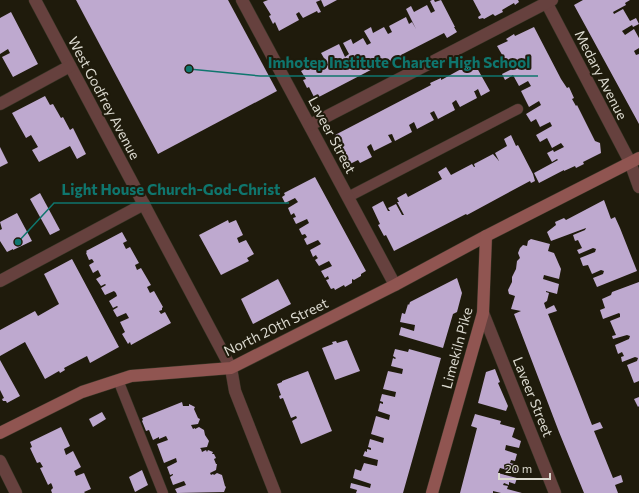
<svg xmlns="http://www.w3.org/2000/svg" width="639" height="493" viewBox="0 0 639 493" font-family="Commissioner,sans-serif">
<rect width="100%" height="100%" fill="#1f1b0c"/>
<g fill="#bea9cf">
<polygon points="76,0 228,0 277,91 158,154"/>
<polygon points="268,0 337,0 324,7 321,0 316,2 321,12 318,13 317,11 303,18 299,12 296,14 299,20 279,31 275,22 273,24 269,16 271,15 263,2"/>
<polygon points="432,0 434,0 435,2 441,0 455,27 454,27 457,32 447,38 444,33 401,55 402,57 391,62 390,60 315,99 309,87 307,88 303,80 306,79 301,71 320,61 324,67 328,65 321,53 339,44 345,57 349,54 343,43 351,39 353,44 363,38 367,45 371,43 364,31 371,27 373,33 384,27 388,34 392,32 389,26 406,17 409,24 412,22 416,29 406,9 411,6 414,12 427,5 431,13 435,11 430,1"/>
<polygon points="473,0 518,0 519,2 515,5 514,3 502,10 503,12 495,16 493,14 484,19 483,18 479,19 478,17 481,15"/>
<polygon points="583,0 630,0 625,3 626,5 613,12 614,14 623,9 630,21 636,18 639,24 633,27 632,25 622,31 625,35 634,29 639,38 639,48 634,51 636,55 639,54 639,124 574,5"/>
<polygon points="11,12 38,64 13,77 2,57 10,53 8,49 0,54 0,18"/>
<polygon points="534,27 561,79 567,88 569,87 574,98 572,99 576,106 577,105 595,141 600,143 601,153 583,162 584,164 576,168 575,166 564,171 564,170 539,183 534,173 558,160 557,159 552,162 547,153 553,150 554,152 564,147 561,143 552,148 547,138 540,142 536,135 552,126 550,122 540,127 536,119 531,122 526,114 541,105 539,101 529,107 521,91 531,86 528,81 519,86 513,75 505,80 502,74 520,65 517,60 508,65 497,46 508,41 506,39 514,34 515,36"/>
<polygon points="473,61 474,63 477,63 479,67 477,68 490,91 481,96 478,89 475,91 474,91 477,98 460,107 456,100 452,103 455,110 438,119 434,111 430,113 434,120 417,129 414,122 409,125 412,132 395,141 392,134 388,135 392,142 374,151 371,144 368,146 367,147 372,157 360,163 358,160 350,164 346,155 344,156 340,149 342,148 335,135 431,85 430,83 441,78 441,80 443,79 463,68 462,67"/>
<polygon points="45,96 50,105 53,104 61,118 63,117 70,130 73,128 86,154 77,159 70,146 39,162 32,150 38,147 31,135 26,138 12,113"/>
<polygon points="511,135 516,146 518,145 533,174 535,181 531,183 530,181 467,215 466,214 394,251 386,235 384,236 378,225 380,224 372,207 383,201 388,211 390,211 388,208 396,204 402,215 404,215 397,202 399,202 397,198 406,193 408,197 442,179 438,172 446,167 451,175 472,164 474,167 475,167 474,164 493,154 499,161 495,153 507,146 504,139"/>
<polygon points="0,147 8,163 0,167"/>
<polygon points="315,177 366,271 361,274 361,276 354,280 352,279 352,283 345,287 344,285 335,290 334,288 331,289 326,280 329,279 328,276 325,278 321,271 332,266 329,261 319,266 315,260 318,258 317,257 316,255 313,257 310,250 321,244 318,240 307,245 304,239 307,237 305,234 302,235 299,229 309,223 307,219 296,224 293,218 296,217 294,213 291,215 288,208 298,202 295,198 285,203 282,197 285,195 284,193"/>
<polygon points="40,193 60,230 50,235 30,199"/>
<polygon points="604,200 611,219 615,217 620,228 637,271 597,287 593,278 603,274 604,271 601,270 592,274 588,265 583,266 580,258 595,252 596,249 593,248 579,254 577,250 582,248 578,240 575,241 573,235 585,230 586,228 551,241 547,232 556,225 555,222 564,218 566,220"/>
<polygon points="17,213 32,241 13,250 13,249 7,252 0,241 0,230 2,229 0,222"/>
<polygon points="228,220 229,223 236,220 243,235 237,238 239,243 246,240 254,254 247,258 249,261 221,275 199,235"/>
<polygon points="122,232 127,241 123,243 126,249 130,247 139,263 135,265 137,270 141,268 151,285 147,287 150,293 154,291 163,307 162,308 162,310 159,311 161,314 165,312 171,323 131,345 130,342 128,344 122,334 125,332 120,322 129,318 126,313 117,317 113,310 118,307 117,306 113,308 109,301 117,296 116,293 114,291 105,295 101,288 106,285 105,284 101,286 96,279 101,276 98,270 93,273 89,265 94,262 92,259 89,260 86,253 87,252 86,251"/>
<polygon points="531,239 550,244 548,251 554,253 561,269 559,279 544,275 543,279 559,284 557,294 546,291 546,292 549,293 547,301 544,303 546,309 554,305 557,311 548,314 576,384 592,425 600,422 603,428 594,431 613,478 621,475 623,482 615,485 618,493 584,493 559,432 514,314 521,311 511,309 515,296 509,294 508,290 512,282 512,277 516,269 517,261 520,258 518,253 520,248 523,245 527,246 528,241"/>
<polygon points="72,259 119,347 90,363 87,356 64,368 65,370 60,373 59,371 45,379 25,342 0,356 0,330 35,311 38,316 59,304 44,274"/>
<polygon points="457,278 462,293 457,312 453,314 443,348 399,335 401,327 414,331 415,325 400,322 402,313 405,314 408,304 409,305 410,302"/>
<polygon points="278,279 291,304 253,324 241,299"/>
<polygon points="639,282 639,381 634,383 627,365 637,361 638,358 635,357 622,362 621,357 624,356 622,352 618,354 615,345 629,339 630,336 627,335 613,339 612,336 616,335 610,321 620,317 620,314 619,313 603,319 600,310 605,308 602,299 611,295 612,292"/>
<polygon points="347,340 360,371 335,380 322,348 333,344 332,342 336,341 337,343"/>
<polygon points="395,349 408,352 409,349 441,358 403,493 356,493 357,490 350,488 351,483 370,488 371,484 353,478 355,469 361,471 364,463 377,466 378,460 363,456 365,451 367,452 367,449 371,450 371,448 368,447 370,439 383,443 384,438 371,434 376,416 389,420 390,415 378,411 380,403 383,404 383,402 380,401 382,394 395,397 396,392 383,389 388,371 402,374 403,369 391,366 393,358 395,359 396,358 393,356"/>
<polygon points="0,360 20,396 7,403 6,401 3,401 2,399 4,398 0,390"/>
<polygon points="495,369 500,382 498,383 508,406 506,411 478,403 486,372"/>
<polygon points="308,371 332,431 301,444 292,421 297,418 296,416 291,418 283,398 280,399 279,396 281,395 277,384 282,382 282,381"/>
<polygon points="639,397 639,406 638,407 634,399"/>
<polygon points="182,402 183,406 189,406 189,404 195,407 194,409 198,418 200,419 198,424 191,425 193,429 195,428 195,429 199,427 204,430 205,435 209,441 207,447 200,448 201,449 202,452 206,450 207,452 208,450 213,452 212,454 214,454 216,458 214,459 216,464 217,464 216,470 210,473 211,475 213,474 214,475 217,473 222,475 225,486 226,487 224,492 177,493 175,489 186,485 184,481 173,485 170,477 173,475 173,474 170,475 167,467 177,462 176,458 164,463 157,444 168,440 166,436 159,439 159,437 153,440 149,430 146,431 142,421 143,420 142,418"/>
<polygon points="102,412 106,419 93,427 89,419"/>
<polygon points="475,414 501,421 500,424 515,428 512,437 521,441 519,448 506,445 505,450 517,454 515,461 511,460 510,463 514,464 513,466 520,468 519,473 500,468 498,473 517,478 515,484 509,482 509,485 504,483 503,485 508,486 507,489 522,493 501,493 493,491 493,493 460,493 477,428 471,426"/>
<polygon points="61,427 70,446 64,449 66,455 73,451 81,467 74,471 75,473 76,476 84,473 91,489 84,492 85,493 52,493 51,490 53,488 52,485 51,483 48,485 40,468 43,467 40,462 37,463 30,448 32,447 30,442"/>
<polygon points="142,470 148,485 135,492 129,477"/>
</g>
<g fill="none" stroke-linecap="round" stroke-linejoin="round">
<defs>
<g id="lane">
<polyline points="348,197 518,109"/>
<polyline points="118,380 163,493"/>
</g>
<g id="street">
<polyline points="35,0 231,368 235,391 275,493"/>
<polyline points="242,0 395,285"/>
<polyline points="545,0 630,162 639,187"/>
<polyline points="0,104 70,66"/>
<polyline points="310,125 552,0"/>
<polyline points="0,281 144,204"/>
<polyline points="483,313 555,493"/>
<polyline points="0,461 16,493"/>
</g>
<g id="secondary">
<polyline points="0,433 82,392 131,376 231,368 395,285 486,236 639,158"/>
<polyline points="432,493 483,313 486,236"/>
</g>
</defs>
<use href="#lane" stroke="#393627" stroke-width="11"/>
<use href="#street" stroke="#393627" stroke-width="13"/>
<use href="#secondary" stroke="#393627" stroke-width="13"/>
<use href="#lane" stroke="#66413e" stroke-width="10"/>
<use href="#street" stroke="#66413e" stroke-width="12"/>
<use href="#secondary" stroke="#905551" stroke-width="12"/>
</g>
<g text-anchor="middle" stroke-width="4" stroke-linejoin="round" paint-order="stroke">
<g font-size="14" fill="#dcdad0" stroke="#1f1b0c">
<text transform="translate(601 75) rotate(63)" y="5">Medary Avenue</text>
<text transform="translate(104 98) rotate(62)" y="5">West Godfrey Avenue</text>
<text transform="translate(332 135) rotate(62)" y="5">Laveer Street</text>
<text transform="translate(276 327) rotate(-26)" y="5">North 20th Street</text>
<text transform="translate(457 348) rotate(-75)" y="5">Limekiln Pike</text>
<text transform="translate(533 397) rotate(68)" y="5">Laveer Street</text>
</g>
</g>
<path fill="none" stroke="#0f766e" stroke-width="1.5" d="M189 69L260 76H538M18 242L54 203H289"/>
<g fill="#0f766e" stroke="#1f1b0c" stroke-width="1.5">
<circle cx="189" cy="69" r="4"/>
<circle cx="18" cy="242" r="4"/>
</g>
<g font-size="15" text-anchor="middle" font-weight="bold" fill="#0f766e" stroke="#1f1b0c" stroke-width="4" stroke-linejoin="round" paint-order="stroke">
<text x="399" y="68">Imhotep Institute Charter High School</text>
<text x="171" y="195">Light House Church-God-Christ</text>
</g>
<path d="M499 473v6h51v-6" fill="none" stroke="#dcdad0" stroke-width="2"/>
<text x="505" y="473" font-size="12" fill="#dcdad0" stroke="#1f1b0c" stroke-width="3" paint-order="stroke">20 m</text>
</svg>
